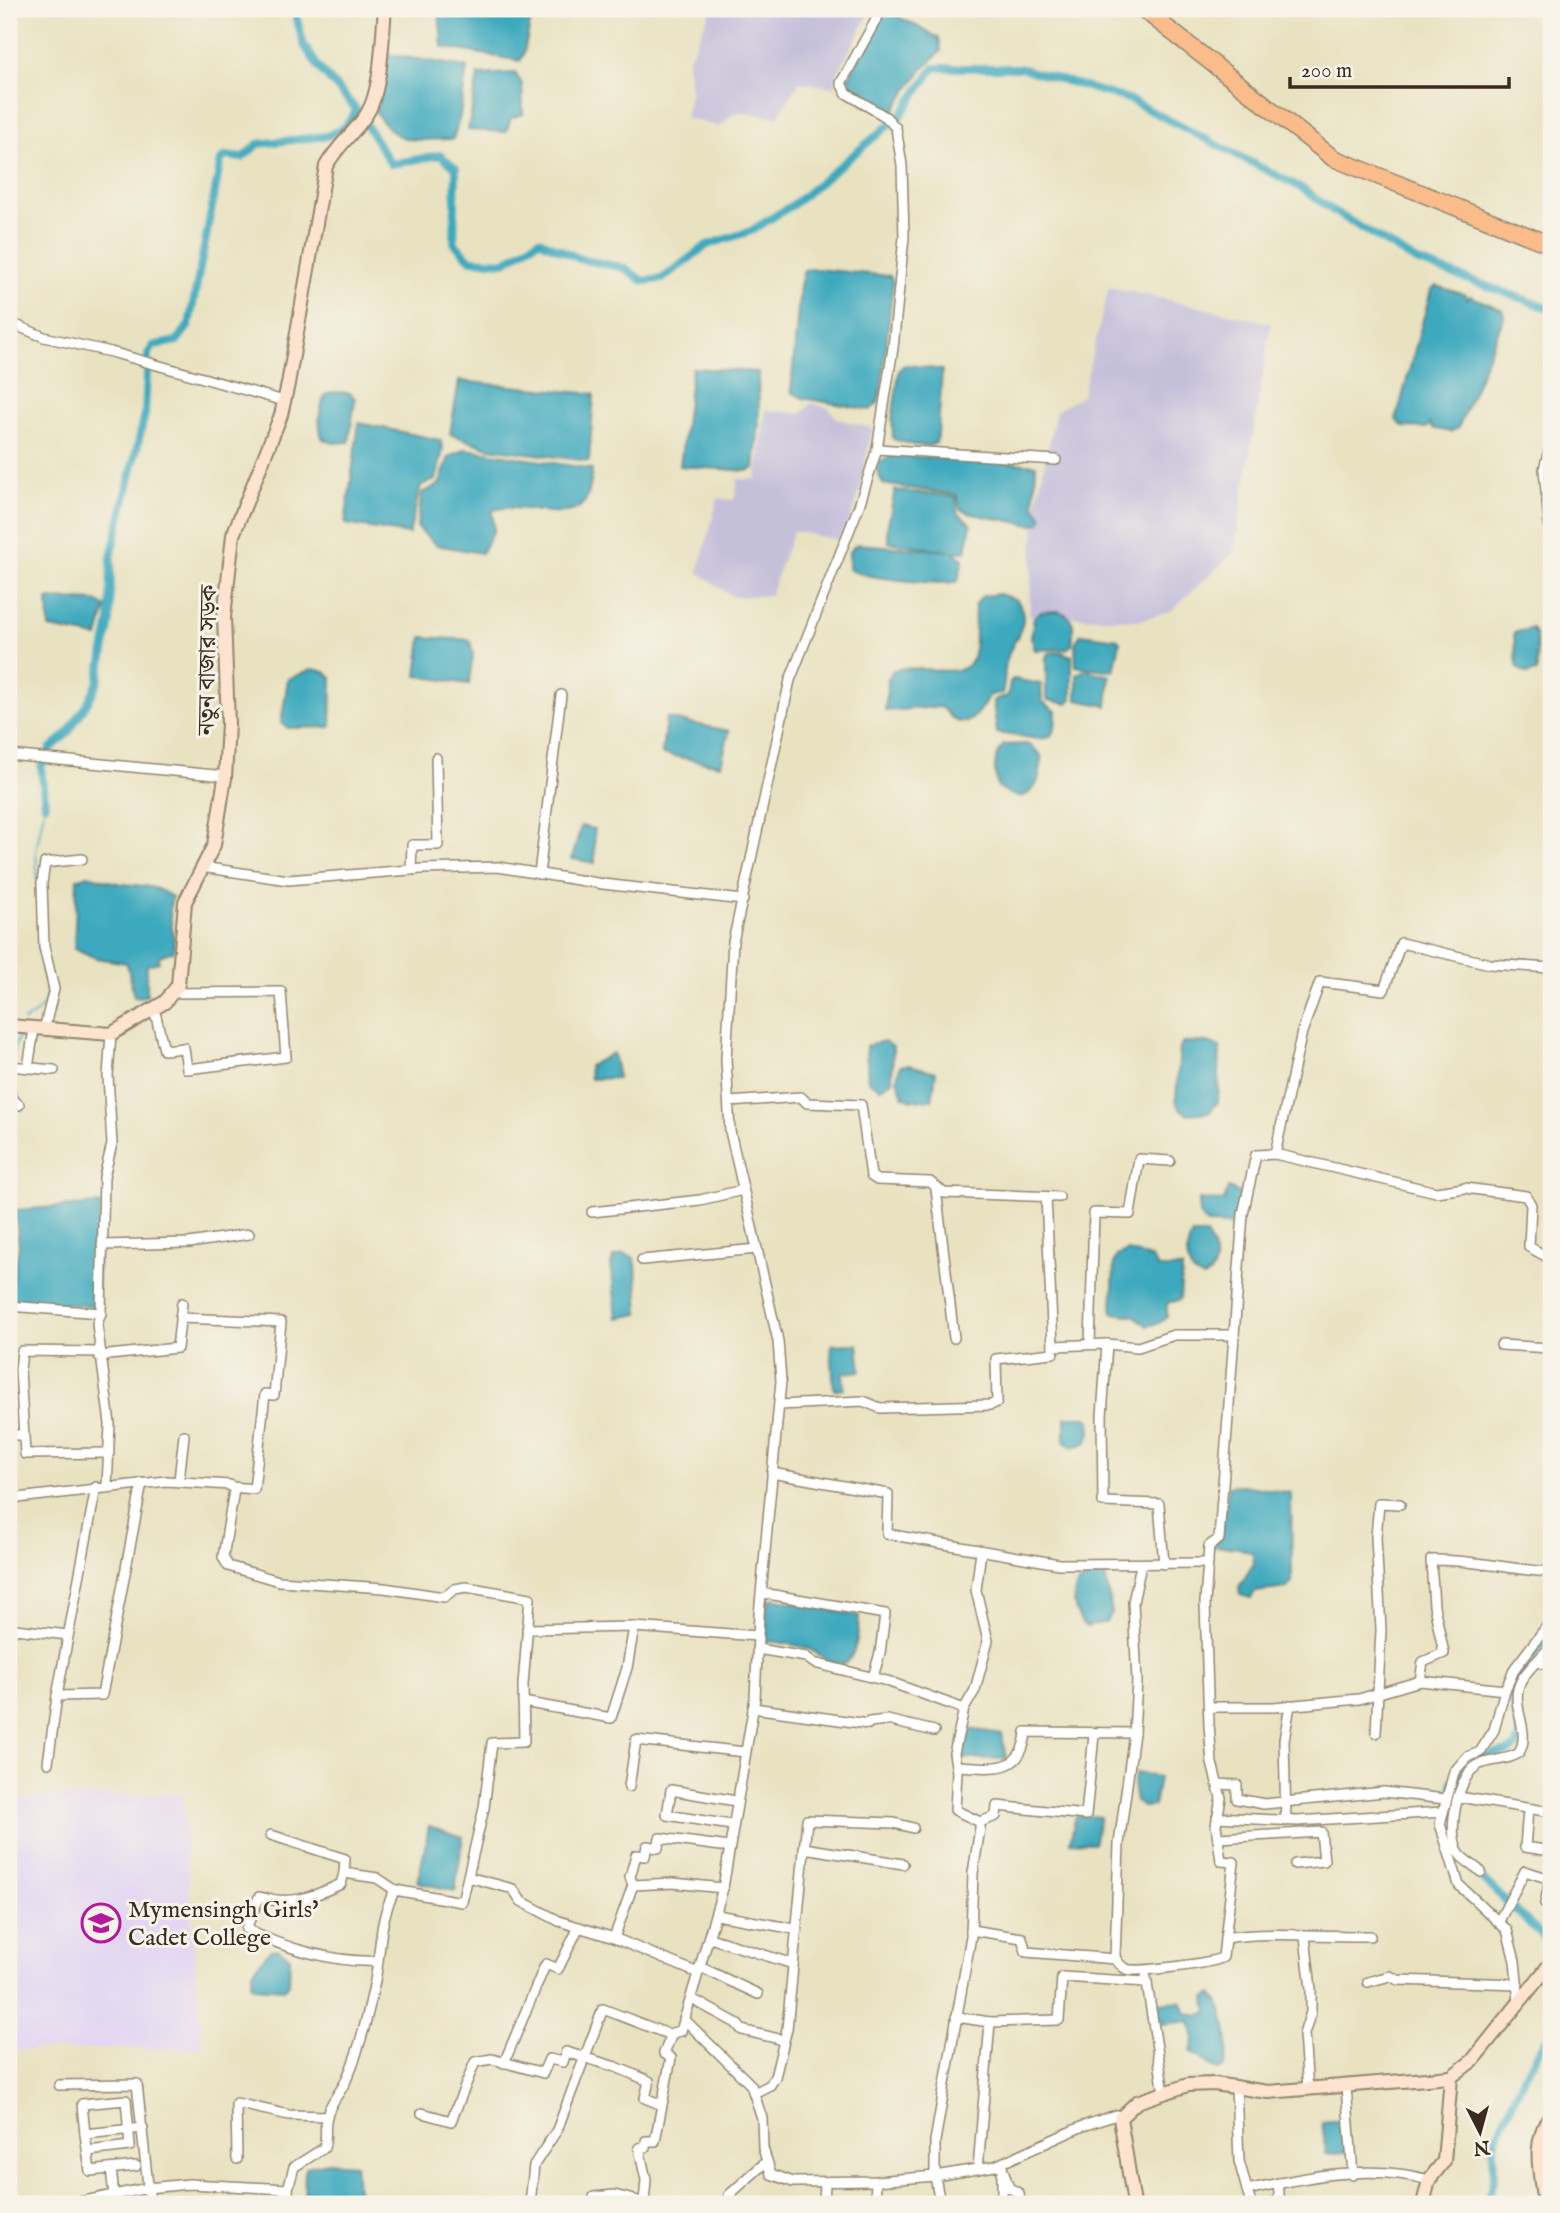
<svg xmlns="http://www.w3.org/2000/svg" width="1560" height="2213" viewBox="0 0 1560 2213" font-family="'IM FELL English','Noto Serif Bengali',serif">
<rect width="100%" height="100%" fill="#f7f3e8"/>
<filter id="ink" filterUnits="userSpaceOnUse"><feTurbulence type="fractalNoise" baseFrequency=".0143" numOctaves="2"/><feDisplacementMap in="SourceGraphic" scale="14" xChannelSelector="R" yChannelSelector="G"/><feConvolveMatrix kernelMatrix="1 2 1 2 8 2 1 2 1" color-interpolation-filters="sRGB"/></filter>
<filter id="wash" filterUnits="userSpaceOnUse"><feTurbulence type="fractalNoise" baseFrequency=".00686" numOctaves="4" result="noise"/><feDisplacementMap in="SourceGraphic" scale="28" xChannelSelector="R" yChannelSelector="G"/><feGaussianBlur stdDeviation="1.57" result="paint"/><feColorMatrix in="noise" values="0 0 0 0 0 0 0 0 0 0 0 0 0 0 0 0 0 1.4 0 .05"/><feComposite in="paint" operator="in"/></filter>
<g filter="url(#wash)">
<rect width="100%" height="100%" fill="#e9e2c1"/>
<polygon fill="#e1d4f3" points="182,1794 202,2048 9,2050 9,1798"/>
<g fill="#c5c0da">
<polygon points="712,9 872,9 837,74 834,87 799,82 778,117 735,112 720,127 685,118 691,90 687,62"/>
<polygon points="1109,287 1271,323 1234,552 1171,611 1141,620 1029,615 1036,504 1056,411 1082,396"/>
<polygon points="811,403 829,408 837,419 872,428 860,491 843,541 793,531 770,595 733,597 698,572 718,498 734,500 738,479 756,479 766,410 801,414"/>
</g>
<g fill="#3ea9be" stroke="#3c6a6e" stroke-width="2">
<polygon points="439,9 533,9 524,53 520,61 442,47"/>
<polygon points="888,11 939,38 941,51 921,71 893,111 884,113 851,95 845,84 882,15"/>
<path d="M 387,54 L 467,67 L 460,116 L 453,139 C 415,139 398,148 375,111 Z"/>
<polygon points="515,73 522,84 523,114 511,118 506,132 468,130 478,75"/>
<polygon points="816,269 890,276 893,282 882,384 878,403 870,410 803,398 791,392 800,286 804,270"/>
<polygon points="1436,286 1466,295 1467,299 1470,296 1503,310 1504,317 1458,428 1450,432 1432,428 1430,424 1426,428 1404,427 1396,420 1431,290"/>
<polygon points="909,365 942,370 938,433 936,443 929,446 914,445 893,439 892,420 899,371 903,366"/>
<polygon points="692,368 758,372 759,423 754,468 748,471 680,466"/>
<polygon points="459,381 594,394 589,461 489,448 450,434"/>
<path d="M 332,392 L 350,393 L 355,399 L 349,442 L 333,443 L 323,439 C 317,425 320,408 325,395 Z"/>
<polygon points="359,423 440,440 443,449 436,480 421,485 409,534 345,524"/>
<path d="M 466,449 L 592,469 C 591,478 591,489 587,497 C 573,530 516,498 492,511 L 494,530 L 481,553 L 436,545 L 417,527 L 422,493 L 439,485 L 449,457 Z"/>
<polygon points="891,456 974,459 1036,465 1034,504 1042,518 1040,523 1032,525 972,514 960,509 957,495 883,484 877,470 880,461"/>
<path d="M 895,490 L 956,497 L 957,512 L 971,524 L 966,551 L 953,552 L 963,559 L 958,581 C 944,586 860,578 849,569 L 849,552 L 857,544 L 950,551 L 889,542 L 887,529 Z"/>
<path d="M 999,594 L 1017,600 C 1033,623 1013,638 1007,659 C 1003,670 1006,682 1002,693 L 990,695 C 983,705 970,733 952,718 C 946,713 947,709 939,707 L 885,711 L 888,679 L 892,671 C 917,660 968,687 974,653 C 976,638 974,620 975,604 L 983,596 Z"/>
<polygon points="48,599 96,601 106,607 98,637 49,628"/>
<path d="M 1058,611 C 1076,616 1074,628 1072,645 L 1066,649 L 1035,650 L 1031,637 L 1034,617 L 1041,612 Z"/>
<polygon points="1532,628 1536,637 1537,672 1526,674 1517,667 1514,633"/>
<polygon points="1081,634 1118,639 1120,642 1114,671 1076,666 1075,643"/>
<polygon points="422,637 470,640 473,654 469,684 417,676"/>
<polygon points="1061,652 1072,656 1072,699 1068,704 1048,700 1046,697 1046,657 1049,653"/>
<polygon points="313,669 325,672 332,678 331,727 288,728 281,723 288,679"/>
<polygon points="1086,670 1110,676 1107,706 1077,700 1077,674"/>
<polygon points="1013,679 1041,684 1042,701 1056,711 1055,728 1050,737 1039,739 997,733 993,701 1008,696 1010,682"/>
<polygon points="666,718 729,731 721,765 662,754"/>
<path d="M 1029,744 L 1041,755 C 1042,785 1029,810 998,787 C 994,773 993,756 1004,745 Z"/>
<polygon points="581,826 594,829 595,863 572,859"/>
<path d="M 88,875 C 100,878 111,883 122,884 C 143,886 154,885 172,897 C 166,918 176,930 174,951 L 159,956 L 159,962 L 147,965 L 147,996 L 134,997 L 127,963 L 96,958 L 74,948 L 77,879 Z"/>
<polygon points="884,1041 893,1047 892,1081 880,1088 868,1081 866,1046"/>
<polygon points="1204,1042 1220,1047 1218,1102 1210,1112 1187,1114 1178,1107 1176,1099 1180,1048 1182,1043"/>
<polygon points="613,1053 618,1078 590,1079 589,1066"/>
<polygon points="909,1065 936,1072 932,1100 912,1100 903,1096 897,1079 900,1066"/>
<polygon points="1228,1188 1242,1194 1239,1225 1207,1224 1200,1216 1199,1200 1224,1201"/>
<polygon points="100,1204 96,1307 9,1298 19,1246 15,1210"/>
<path d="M 1192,1235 L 1206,1235 C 1216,1249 1221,1268 1204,1278 C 1185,1274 1184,1249 1192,1235 Z"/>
<polygon points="1128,1251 1152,1258 1158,1268 1182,1268 1180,1300 1167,1303 1167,1317 1159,1323 1147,1326 1135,1316 1112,1313 1114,1262 1117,1256"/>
<polygon points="623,1254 633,1257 636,1264 639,1314 617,1318 611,1265 613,1257"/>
<polygon points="858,1344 861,1371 843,1373 844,1389 834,1390 831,1345"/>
<polygon points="1065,1417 1086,1417 1090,1421 1091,1433 1086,1443 1073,1447 1065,1443"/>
<polygon points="1242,1485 1291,1493 1292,1582 1287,1588 1255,1592 1251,1598 1240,1595 1239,1587 1254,1563 1253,1553 1239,1548 1211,1546 1220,1540 1229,1486"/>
<path d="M 1096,1571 L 1105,1574 L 1112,1613 L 1105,1622 L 1087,1627 C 1074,1618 1070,1594 1079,1582 L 1087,1580 Z"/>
<path d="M 773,1598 L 859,1616 C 858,1632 858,1653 845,1664 C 823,1662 827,1658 811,1650 C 798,1644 781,1643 767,1641 L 765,1606 Z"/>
<polygon points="968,1729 1002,1734 1006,1759 960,1759 962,1737"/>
<polygon points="1136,1773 1159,1777 1154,1806 1143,1807 1136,1801 1133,1784"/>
<polygon points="1076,1815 1100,1817 1094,1843 1070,1842"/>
<polygon points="429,1826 463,1837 455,1891 418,1882"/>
<polygon points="278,1949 290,1957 289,1984 284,1989 253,1987 251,1983 253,1971 270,1950"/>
<path d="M 1212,1994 C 1227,2008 1231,2047 1225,2066 L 1218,2070 L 1191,2052 L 1194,2039 L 1190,2021 L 1163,2024 L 1156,2009 L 1158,2003 L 1181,2001 L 1186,2013 L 1198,2016 L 1208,2012 L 1206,1998 Z"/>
<polygon points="1344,2120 1347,2153 1326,2154 1322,2122"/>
<polygon points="328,2162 355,2164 358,2204 304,2204 305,2167"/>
</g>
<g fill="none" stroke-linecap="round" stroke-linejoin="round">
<g stroke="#3ea9be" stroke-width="2">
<polyline points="38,887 36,851 45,805"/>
<path d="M 23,1021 C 65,1001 38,978 39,942"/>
<polyline points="9,1059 21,1031"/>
<polyline points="9,1206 12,1256 9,1267"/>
</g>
<g stroke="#3ea9be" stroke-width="8">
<polyline points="294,9 304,45 319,68 357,110 391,164 440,155 456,168 454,243 471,260 505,262 539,240 580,259 625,268 643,281 662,279 707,245 751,231 794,204 901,115 934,68 1020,68 1128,99 1303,189 1332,210 1416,261 1551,309"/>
<polyline points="45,805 41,767 51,748 67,734 88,702 98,682 110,621 111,557 145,414 148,354 153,346 177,341 189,325 221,160 226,156 242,158 258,144 327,136 346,126 357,110"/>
<polyline points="1451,1815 1452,1782 1476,1758 1509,1751 1517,1746 1520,1735 1511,1691 1551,1631"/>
<polyline points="1460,1857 1551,1944"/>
<polyline points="1486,2204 1494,2177 1493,2145 1525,2075 1551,2031"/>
</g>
</g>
</g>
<g filter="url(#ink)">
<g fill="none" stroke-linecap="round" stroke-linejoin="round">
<defs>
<g id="street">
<polyline points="9,335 18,326 44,337 111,352 284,401"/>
<polyline points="1551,443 1544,469 1551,546"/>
<polyline points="877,449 1056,460"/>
<polyline points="9,755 225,776"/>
<polyline points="202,867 288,880 422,869 498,867 603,884 743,900"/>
<polyline points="411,870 412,845 438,845 436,758"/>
<polyline points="539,874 561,695"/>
<polyline points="154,1008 164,1050 184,1048 187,1069 286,1057 281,992 169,993"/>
<polyline points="44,1030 54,989 44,947 42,883 45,863 82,859"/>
<polyline points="9,1066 54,1070"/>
<polyline points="28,1068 34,1029"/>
<polyline points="9,1082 11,1098 19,1105"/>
<polyline points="729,1102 801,1097 807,1103 861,1105 871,1176 877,1180 930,1182 944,1193 1059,1197"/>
<polyline points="1275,1154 1302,1032 1320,982 1384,990 1401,943 1490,964 1551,968"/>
<polyline points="936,1189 954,1338"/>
<polyline points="1046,1197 1053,1346"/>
<polyline points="592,1212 700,1200 743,1190"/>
<polyline points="102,1245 189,1243 249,1234"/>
<polyline points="642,1260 757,1249"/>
<polyline points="9,1306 101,1313"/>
<polyline points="180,1318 281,1322 274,1395 265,1394 254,1489 232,1487"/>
<polyline points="1090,1344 1094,1213 1130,1214 1139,1159 1170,1161"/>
<polyline points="1107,1344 1102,1416 1103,1502 1159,1504 1164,1564"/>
<polyline points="1501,1345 1551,1348"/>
<polyline points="99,1352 22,1351 20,1370 25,1454 109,1453"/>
<polyline points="99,1356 177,1348 182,1303"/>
<polyline points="779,1405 863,1401 880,1408 991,1405 997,1402 996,1359 1053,1353 1053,1346 1107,1344 1138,1347 1174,1335 1234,1335"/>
<polyline points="9,1435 23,1435"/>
<polyline points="772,1473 888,1494 887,1534 1059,1564 1208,1563"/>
<polyline points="179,1480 184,1435"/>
<polyline points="107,1486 110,1424 97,1324 101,1313 104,1177 112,1144 108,1076 111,1034"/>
<path d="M 9,1499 L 166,1481 L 230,1485 L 234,1490 L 223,1557 L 228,1566 L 279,1581 L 384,1588 L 444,1597 L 455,1589 L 466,1587 L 530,1598 L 523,1685 L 524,1742 L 492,1743 L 484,1808 L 462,1902 L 395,1890 C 377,1922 382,1955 373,1990 C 367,2019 359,2051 347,2078 C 342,2092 330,2101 327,2116 C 324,2127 327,2137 324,2148 L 294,2167 L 288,2189"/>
<path d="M 1141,1565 L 1133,1602 L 1137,1681 L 1134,1733 L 1119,1844 L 1115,1957 C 1117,1962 1121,1966 1126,1969 C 1136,1973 1217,1963 1223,1957 L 1234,1862 L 1221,1861 L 1216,1825 L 1221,1798 L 1212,1763 L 1209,1725 L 1205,1603 L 1209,1546 L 1219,1539 L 1243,1214 L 1256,1155 L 1275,1154 L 1436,1192 L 1465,1188 L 1526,1196 L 1531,1205 L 1529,1247 L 1551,1259"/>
<polyline points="762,1593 885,1614 880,1653 873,1677"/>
<polyline points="15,1629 68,1635"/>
<polyline points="527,1629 634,1627 758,1636"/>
<polyline points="757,1649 806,1657 814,1663 887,1681 964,1709 954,1753 957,1772 955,1810 980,1822 980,1828 973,1873 971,1936 935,2141 935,2176 940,2204"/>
<polyline points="1537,1662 1551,1665"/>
<path d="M 1420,1681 L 1423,1662 L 1444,1653 L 1434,1606 L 1431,1560 C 1472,1559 1511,1570 1551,1572"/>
<polyline points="1505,1690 1515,1668 1551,1621"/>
<polyline points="57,1696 96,1487"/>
<polyline points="523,1702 611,1718 627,1668 634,1627"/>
<polyline points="1210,1707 1274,1707 1359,1699 1420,1681 1505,1690 1494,1730 1480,1752 1467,1757 1454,1772 1440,1824 1459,1885 1507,1930 1515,1961 1519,2003"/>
<polyline points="753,1708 868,1724 869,1722 887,1720 934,1731"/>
<polyline points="964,1709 975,1690 988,1641 976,1590 981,1551"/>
<polyline points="1376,1733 1381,1630 1376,1537 1379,1503 1400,1504"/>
<polyline points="48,1763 57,1696 102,1695 142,1483"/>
<path d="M 956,1766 C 991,1767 1022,1776 1026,1732 L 1134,1733"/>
<polyline points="1217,1784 1237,1785 1237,1799 1264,1804 1384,1792 1445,1799"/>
<polyline points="629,1787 636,1740 745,1752"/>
<polyline points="1459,1797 1551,1812"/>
<polyline points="1528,1810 1525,1847 1551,1851"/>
<polyline points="1217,1817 1297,1821 1443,1812"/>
<polyline points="1286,1821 1284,1740 1290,1705"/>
<polyline points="980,1822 996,1816 997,1806 1086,1815 1094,1735"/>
<polyline points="731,1825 667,1815 671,1790 736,1801"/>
<polyline points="271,1835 345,1859 344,1873 377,1878 395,1890"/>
<polyline points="1218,1838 1321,1832 1324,1861 1295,1864"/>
<polyline points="804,1848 903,1864"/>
<path d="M 1481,1872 C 1475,1866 1465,1861 1460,1855 C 1445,1836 1457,1776 1478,1765 C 1491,1759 1507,1761 1519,1753 C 1531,1732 1513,1711 1518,1689 C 1522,1673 1541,1658 1551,1646"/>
<path d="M 344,1873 L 341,1884 C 313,1897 289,1906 259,1897 L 246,1929 C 283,1948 336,1963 377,1961"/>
<polyline points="468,1877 513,1889 521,1901 559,1921 614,1938 698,1973"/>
<polyline points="633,1885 673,1883 723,1888"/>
<polyline points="717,1915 795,1929"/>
<polyline points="1499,1921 1525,1871 1550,1879 1545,1904 1551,1907"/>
<polyline points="971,1930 1022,1938 1026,1952 1116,1959"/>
<polyline points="1305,1937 1311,1989 1311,2012 1304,2034 1308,2090"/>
<polyline points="614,1938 633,1885 630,1877 636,1855 645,1856 647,1846 658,1848 660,1838 729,1847"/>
<polyline points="710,1938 793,1964"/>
<path d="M 1225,1938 C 1272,1931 1322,1937 1370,1936"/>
<polyline points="700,1967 758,1994"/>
<polyline points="1146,1977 1164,2093"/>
<polyline points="1368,1982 1390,1976 1398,1980 1518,1984"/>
<polyline points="692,1999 736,2023 742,2030 783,2040"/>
<polyline points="956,2017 990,2022 1059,2020 1062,1977 1147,1982"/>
<polyline points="684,2019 751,2085 762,2118 763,2148 771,2174 793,2182 876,2181 935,2176 995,2166 1083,2126 1116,2115 1120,2118"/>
<polyline points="504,2063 544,1968 546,1964 558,1969 579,1927"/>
<polyline points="59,2085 137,2084 150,2204"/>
<polyline points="1346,2087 1353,2175"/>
<polyline points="1236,2088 1239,2161 1251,2204"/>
<polyline points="754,2093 770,2085 775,2077 787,2029 807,1820 894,1823 913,1828"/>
<polyline points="662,2105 671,2058 664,2053 672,2034"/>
<polyline points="422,2113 451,2121 475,2062 492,2059 543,2073 549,2059 563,2062 566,2052 616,2067 649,2081 645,2098 662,2105 655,2141 646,2141 645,2147 639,2148 646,2180 644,2202"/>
<polyline points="85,2134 82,2104 126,2100 130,2146 88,2151"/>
<polyline points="237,2159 236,2103 289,2115 327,2116"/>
<polyline points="1001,2164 1009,2188 1019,2193 1020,2204"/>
<polyline points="136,2166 90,2171 85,2134 143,2128"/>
<polyline points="111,2169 114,2195"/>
<polyline points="978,2169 990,2022"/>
<polyline points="1278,2183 1280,2204"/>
<path d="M 1247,2190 C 1305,2177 1371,2163 1429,2180"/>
<polyline points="70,2204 148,2188 189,2184 288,2189 289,2204"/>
<polyline points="530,2204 534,2165 557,2130 603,2009 668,2034 681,2031 723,1888 755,1698 759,1615 781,1381 778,1341 730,1131 726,1059 733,942 790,680 859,506 877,449 893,348 904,237 902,165 896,128 886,117 846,93 841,83 882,9"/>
<polyline points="593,2204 594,2197 614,2195 651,2204"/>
<polyline points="729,2204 729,2195 767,2161"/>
<polyline points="824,2204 825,2182"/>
<polyline points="875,2204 876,2181"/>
<polyline points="1002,2204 1002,2174"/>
<polyline points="1269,2204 1280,2201"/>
</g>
<g id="secondary">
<path d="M 9,1026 L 111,1034 L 165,1002 L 178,985 L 185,902 L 214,845 L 225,778 L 228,724 L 224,617 L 233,535 L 281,415 L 288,384 L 326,166 C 337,146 354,133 366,115 C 382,92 382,37 385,9"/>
<polyline points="1134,2204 1120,2118 1137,2102 1188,2085 1214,2084 1268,2092 1451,2077 1472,2061 1551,1963"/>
<polyline points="1423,2204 1429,2180 1444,2161 1451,2077"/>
<path d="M 1544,2204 C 1540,2171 1531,2143 1551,2114"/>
</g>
<polyline id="highway" points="1143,9 1333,158 1551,245"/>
</defs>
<use href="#street" stroke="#928670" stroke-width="12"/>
<use href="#secondary" stroke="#928670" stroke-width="16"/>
<use href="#highway" stroke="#928670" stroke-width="19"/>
<use href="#street" stroke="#fff" stroke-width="9"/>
<use href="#secondary" stroke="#fde4d0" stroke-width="12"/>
<use href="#highway" stroke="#f9bc8a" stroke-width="16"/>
</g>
</g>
<defs>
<symbol id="university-ring" viewBox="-11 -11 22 22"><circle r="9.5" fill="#f7f3e8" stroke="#b5179e" stroke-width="1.5"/><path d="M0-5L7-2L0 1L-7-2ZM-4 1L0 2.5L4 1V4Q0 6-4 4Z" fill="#b5179e"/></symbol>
</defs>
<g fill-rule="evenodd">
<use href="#university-ring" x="79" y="1901" width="44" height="44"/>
</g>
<g text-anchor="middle" stroke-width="6" stroke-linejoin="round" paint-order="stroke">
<g font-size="24" fill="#3b2a1e" stroke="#f7f3e8">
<text transform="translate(207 660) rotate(-89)" y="8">নতুন বাজার সড়ক</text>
</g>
<g font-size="24" fill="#3b2a1e" stroke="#f7f3e8" text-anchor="start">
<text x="128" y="1917">Mymensingh Girls'<tspan x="128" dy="28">Cadet College</tspan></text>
</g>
</g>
<rect width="1560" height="2213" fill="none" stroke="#f7f3e8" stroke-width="35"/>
<g transform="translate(1480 2132) rotate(174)" stroke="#f7f3e8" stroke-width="5" paint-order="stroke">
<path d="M0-5L12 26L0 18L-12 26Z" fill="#3b2a1e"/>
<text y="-10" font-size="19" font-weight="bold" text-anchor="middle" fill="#3b2a1e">N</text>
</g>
<path d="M1290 77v10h219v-10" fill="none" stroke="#3b2a1e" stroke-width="3.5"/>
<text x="1301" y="77" font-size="21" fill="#3b2a1e" stroke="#f7f3e8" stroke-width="5" paint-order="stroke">200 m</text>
</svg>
